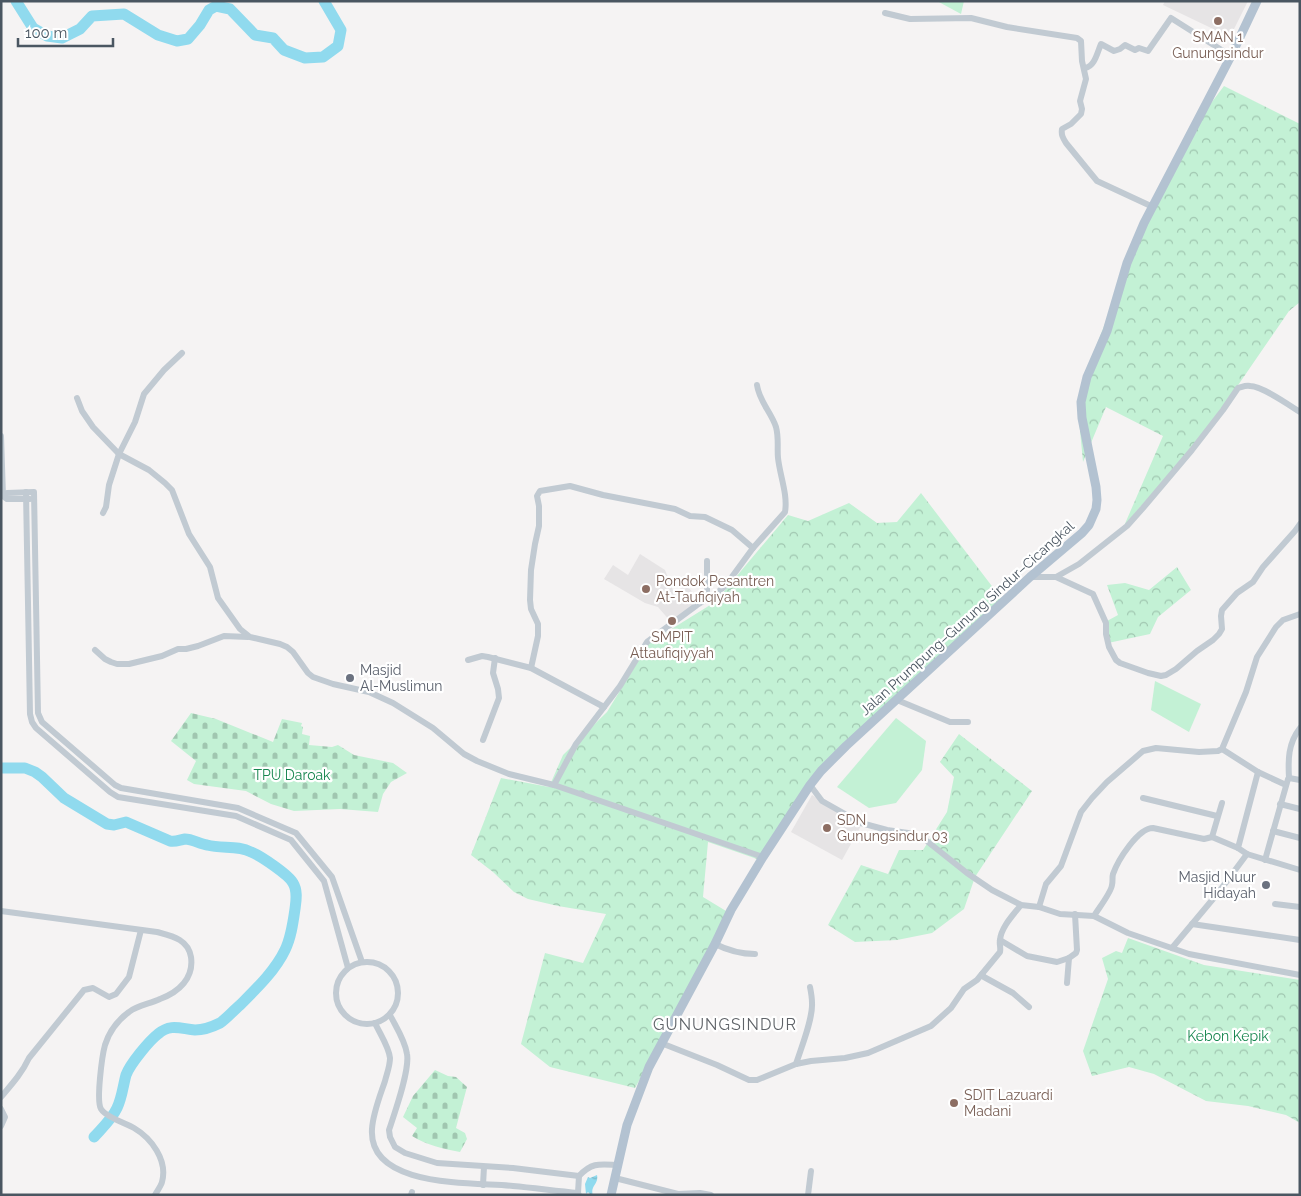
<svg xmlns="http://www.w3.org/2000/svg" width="1301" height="1196" viewBox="0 0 1301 1196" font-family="Raleway,sans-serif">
<defs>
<pattern id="forest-crowns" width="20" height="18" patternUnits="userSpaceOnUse" patternTransform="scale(1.25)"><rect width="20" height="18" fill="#c3f1d5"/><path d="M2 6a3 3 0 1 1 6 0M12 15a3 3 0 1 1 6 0" fill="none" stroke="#a0c6b0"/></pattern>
<pattern id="cemetery-stones" width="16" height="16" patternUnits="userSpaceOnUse" patternTransform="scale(1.25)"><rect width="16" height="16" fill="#c3f1d5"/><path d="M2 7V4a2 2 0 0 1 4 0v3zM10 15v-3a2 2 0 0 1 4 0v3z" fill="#a0c6b0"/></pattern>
<pattern id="water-ripples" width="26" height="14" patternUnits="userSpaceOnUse" patternTransform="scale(1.25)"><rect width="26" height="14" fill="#90daee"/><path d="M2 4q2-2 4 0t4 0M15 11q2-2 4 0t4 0" fill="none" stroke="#78b4c4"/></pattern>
</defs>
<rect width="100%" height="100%" fill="#f5f3f3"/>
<g fill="#e6e4e5">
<polygon points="1165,1 1248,1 1230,37 1163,5"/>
<polygon points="640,554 665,570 674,593 686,584 699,601 671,622 658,607 645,603 604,579 613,565 628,575"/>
<polygon points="812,795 862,824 842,860 791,832"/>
</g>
<g fill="#c3f1d5">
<polygon points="937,1 964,1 961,14"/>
<polygon points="1155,681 1201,704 1189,732 1151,710"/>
<polygon points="896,718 926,741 922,770 896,803 869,808 837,787"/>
</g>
<g fill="url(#forest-crowns)">
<polygon points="1224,86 1300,124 1300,302 1289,311 1210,426 1124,526 1163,436 1106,407 1083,462 1079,420 1086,372 1137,242 1196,123"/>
<polygon points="921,493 1004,602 814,780 763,861 708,842 703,897 731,914 635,1088 550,1067 521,1044 545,953 583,963 606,914 558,906 528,899 514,892 493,872 471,855 501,778 549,787 563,755 607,712 649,643 715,602 788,515 808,521 849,503 877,523 897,522"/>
<polygon points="1177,567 1191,590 1158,617 1150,634 1108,643 1107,621 1118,615 1107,585 1125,583 1149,590"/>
<polygon points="959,734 1032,791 975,877 964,909 932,933 897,940 855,942 828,925 861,865 888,874 899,850 923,850 947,812 954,777 940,762"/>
<polygon points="1128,938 1204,965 1300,980 1300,1123 1286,1115 1248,1106 1206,1101 1154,1074 1129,1067 1092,1076 1083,1051 1108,979 1102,958 1116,951 1122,953"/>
</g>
<g fill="url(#cemetery-stones)">
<polygon points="191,713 216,719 273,742 282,719 302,723 301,726 303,727 302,734 310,736 309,745 332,747 338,745 354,755 393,763 407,773 391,782 383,794 378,812 340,809 294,811 271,804 246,791 194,784 187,780 196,761 171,741"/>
<path d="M 435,1070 L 448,1076 L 456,1077 L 467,1087 L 456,1128 L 465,1133 L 467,1139 L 460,1152 C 443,1149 427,1145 412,1136 L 417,1128 L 403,1117 L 413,1096 Z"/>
</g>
<path fill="url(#water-ripples)" d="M 597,1175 C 599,1184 590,1186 593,1195 L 591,1195 L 588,1192 L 586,1194 L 585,1184 L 588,1177 L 590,1178 Z"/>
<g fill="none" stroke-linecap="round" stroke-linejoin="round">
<g stroke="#90daee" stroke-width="11">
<polyline points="16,1 33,28 47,36 62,38 80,29 92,16 124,14 158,35 177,41 188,39 200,25 209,10 216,6 230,9 255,35 273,38 284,50 305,58 323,57 338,46 341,30 324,1"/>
<path d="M 1,768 L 25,768 L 35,772 L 42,777 L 64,798 L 107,824 L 114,825 L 126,822 L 170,841 C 176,842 179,840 185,839 C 192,839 200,844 207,845 C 222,849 238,845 251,852 C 261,856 289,875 293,883 C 298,891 296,901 295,909 C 293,923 291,938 285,950 C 275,971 256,989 240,1005 C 233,1011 227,1018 220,1023 C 212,1027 203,1030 195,1030 C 181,1029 171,1023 158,1034 C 149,1041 130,1064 126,1075 C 123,1086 122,1098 117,1108 C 112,1119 102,1128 94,1137"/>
</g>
<g stroke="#c1cad2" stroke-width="6">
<path d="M 885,13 L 910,19 L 971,18 L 1007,27 L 1077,38 L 1081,41 L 1082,61 L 1086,79 L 1080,101 L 1082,109 L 1081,114 L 1071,124 L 1062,129 C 1061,135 1063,138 1066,143 L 1097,181 L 1153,207"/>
<path d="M 1085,68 C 1095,66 1097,53 1101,44 L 1114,51 L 1120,49 L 1125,45 L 1135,50 L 1139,48 L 1148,51 L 1171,18 L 1231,56"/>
<polyline points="77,398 82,411 93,427 119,454 149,470 165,483 172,490 189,534 210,567 218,598 240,629 250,637 280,644 287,647 293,652 308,673 313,677 333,684 369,692 393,703 433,728 464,754 477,761 509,774 554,785 763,857"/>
<polyline points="1,436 3,496"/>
<polyline points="26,492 30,714 32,722 36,728 110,792 118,797 236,816 291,840 324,881 348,968"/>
<polyline points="1,496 7,493 34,492 38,713 42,722 115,785 121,788 238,808 296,833 332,877 362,962"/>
<polyline points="3,496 7,499 30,499"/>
<polyline points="103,513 106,507 109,485 119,454 135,422 144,394 164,370 182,353"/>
<polyline points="707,561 707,599"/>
<path d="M 1030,577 L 1056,577 L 1079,564 L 1127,526 L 1143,508 L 1192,450 L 1223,410 L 1238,388 C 1242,387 1246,385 1250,386 C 1262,386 1289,405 1300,412"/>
<polyline points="1056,577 1093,594 1106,623 1106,634 1109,647 1116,660 1120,663 1148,673 1161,676 1166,675 1176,669 1197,651 1213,640 1219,634 1222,629 1221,616 1222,610 1237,593 1253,582 1263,567 1295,531 1300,524"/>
<polyline points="95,650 105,659 111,662 117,664 129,664 162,656 178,649 186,649 198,646 224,636 248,637"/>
<polyline points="468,660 482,656 488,657 531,668 604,707"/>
<polyline points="531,668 538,636 538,624 531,609 530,600 531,570 535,544 539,526 539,506 537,496 540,491 570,486 603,495 675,509 690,516 705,517 732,530 753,548"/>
<polyline points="897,700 950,722 968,722"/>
<polyline points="483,740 499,698 498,689 493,673 495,658"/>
<polyline points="1222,749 1258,772 1286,785"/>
<polyline points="1258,772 1238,848 1247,854 1300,870"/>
<path d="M 1289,778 C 1288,760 1288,743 1300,728"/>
<path d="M 554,785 L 576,744 L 620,686 L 647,642 L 697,605 L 717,593 L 726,585 L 753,548 L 785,512 C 788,495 780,476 778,458 C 777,448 779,438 776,427 C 771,412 759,401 757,385"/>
<polyline points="810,785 822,801 861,823 887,830 915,834 923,838 967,873 992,890 1021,905 1039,907 1060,914 1094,916 1128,933 1189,954 1300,975"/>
<polyline points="1143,798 1217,816"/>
<polyline points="1280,804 1300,809"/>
<polyline points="1273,831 1300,838"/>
<polyline points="1212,837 1238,848"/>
<polyline points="1265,860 1288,779 1289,778 1300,780"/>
<polyline points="1275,904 1300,907"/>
<polyline points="1039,907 1046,884 1061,866 1081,812 1092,798 1107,782 1143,751 1156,748 1199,752 1218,751 1222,749 1246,692 1257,657 1276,627 1283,620 1300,614"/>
<path d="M 1,911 L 157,932 C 172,936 188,939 191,957 C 194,978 179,992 160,999 C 150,1004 138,1005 129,1012 C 118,1020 109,1032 105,1045 C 102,1056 96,1101 101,1109 C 106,1117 125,1123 134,1128 C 151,1138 168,1160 162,1182 C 161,1186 157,1191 155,1195"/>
<path d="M 1094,916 C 1098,909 1111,893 1112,885 C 1113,882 1112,877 1113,874 C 1118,860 1138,828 1153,828 L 1204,839 L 1212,837 L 1222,803"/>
<polyline points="1192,924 1300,940"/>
<polyline points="1000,940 1027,956 1057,962 1069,958 1076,953 1077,950 1075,914"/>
<path d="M 715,944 C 729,951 740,954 755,954"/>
<polyline points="1172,948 1218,893 1247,854"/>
<circle cx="367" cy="993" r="31"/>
<polyline points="982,974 984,977 1013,993 1029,1007"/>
<polyline points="1067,983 1069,958"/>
<path d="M 390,1015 C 396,1027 405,1040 407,1054 C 410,1070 395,1112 389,1130 L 390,1137 L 395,1147 L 405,1153 L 437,1163 L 513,1168 L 579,1176 C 592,1162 600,1164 617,1165"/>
<path d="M 375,1023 C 380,1034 389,1047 390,1058 C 390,1066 387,1073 385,1081 C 380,1096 373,1113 372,1129 C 368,1189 475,1182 513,1186 C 535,1188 556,1191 578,1193 L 579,1195"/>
<path d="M 661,1043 L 717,1065 L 749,1080 L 757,1080 L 796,1064 L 811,1061 L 845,1058 L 868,1053 L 931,1026 L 951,1008 L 964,989 L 977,980 L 1000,952 C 1001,947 999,944 1000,940 C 1001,927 1014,914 1021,905"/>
<path d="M 796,1064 C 801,1048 813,1019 812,1003 C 812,998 811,992 810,987"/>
<path d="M 1,1097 C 12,1084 22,1073 29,1058 L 84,990 L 93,988 L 109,997 L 116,994 L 129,977 L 141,930"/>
<polyline points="1,1109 5,1117 1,1126"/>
<polyline points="615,1178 678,1194 700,1193 711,1195"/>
<polyline points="483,1185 484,1167"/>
<polyline points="578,1193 579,1176"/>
<polyline points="411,1195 412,1192"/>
<polyline points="808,1195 811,1171"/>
</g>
<polyline stroke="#b3c2d1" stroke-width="9" points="611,1195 627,1125 649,1067 715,944 731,910 763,857 810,785 821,771 846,746 1030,577 1082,533 1089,525 1096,509 1097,500 1096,487 1082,418 1081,402 1087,377 1107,331 1127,263 1144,223 1231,56 1257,1"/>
</g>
<g fill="#8d6e63" stroke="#fff" stroke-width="2">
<circle cx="1218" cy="21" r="5"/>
<circle cx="646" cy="589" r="5"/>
<circle cx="672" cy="621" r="5"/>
<circle cx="827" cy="828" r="5"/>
<circle cx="954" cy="1103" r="5"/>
</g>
<g fill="#6b7280" stroke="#fff" stroke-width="2">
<circle cx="350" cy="678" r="5"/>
<circle cx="1266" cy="885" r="5"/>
</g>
<g text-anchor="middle" stroke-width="4.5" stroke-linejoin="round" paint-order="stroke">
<g font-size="14" fill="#785e54" stroke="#fff" text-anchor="start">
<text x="1218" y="42" text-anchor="middle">SMAN 1<tspan x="1218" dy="16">Gunungsindur</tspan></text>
<text x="656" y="586">Pondok Pesantren<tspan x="656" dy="16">At-Taufiqiyah</tspan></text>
<text x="672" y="642" text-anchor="middle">SMPIT<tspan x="672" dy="16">Attaufiqiyyah</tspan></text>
<text x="837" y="825">SDN<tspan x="837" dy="16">Gunungsindur 03</tspan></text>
<text x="964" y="1100">SDIT Lazuardi<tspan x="964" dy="16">Madani</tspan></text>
</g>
<g font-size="14" fill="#4a5661" stroke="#fff">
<text transform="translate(967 618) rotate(-42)" y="5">Jalan Prumpung–Gunung Sindur–Cicangkal</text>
</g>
<g font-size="14" fill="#5b616d" stroke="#fff" text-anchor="start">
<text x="360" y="675">Masjid<tspan x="360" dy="16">Al-Muslimun</tspan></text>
<text x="1256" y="882" text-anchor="end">Masjid Nuur<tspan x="1256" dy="16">Hidayah</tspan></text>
</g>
<g font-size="14" fill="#17864f" stroke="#fff">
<text x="292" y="780">TPU Daroak</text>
<text x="1228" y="1041">Kebon Kepik</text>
</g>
<g font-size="16" letter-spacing="1" fill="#5f6368" stroke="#fff">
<text x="725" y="1030">GUNUNGSINDUR</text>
</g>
</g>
<rect width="1301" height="1196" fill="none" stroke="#4a5661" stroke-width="5"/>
<path d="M18 38v8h95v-8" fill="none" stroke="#4a5661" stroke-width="2.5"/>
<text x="25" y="38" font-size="15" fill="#4a5661" stroke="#ffffff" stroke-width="4" paint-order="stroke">100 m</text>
</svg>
